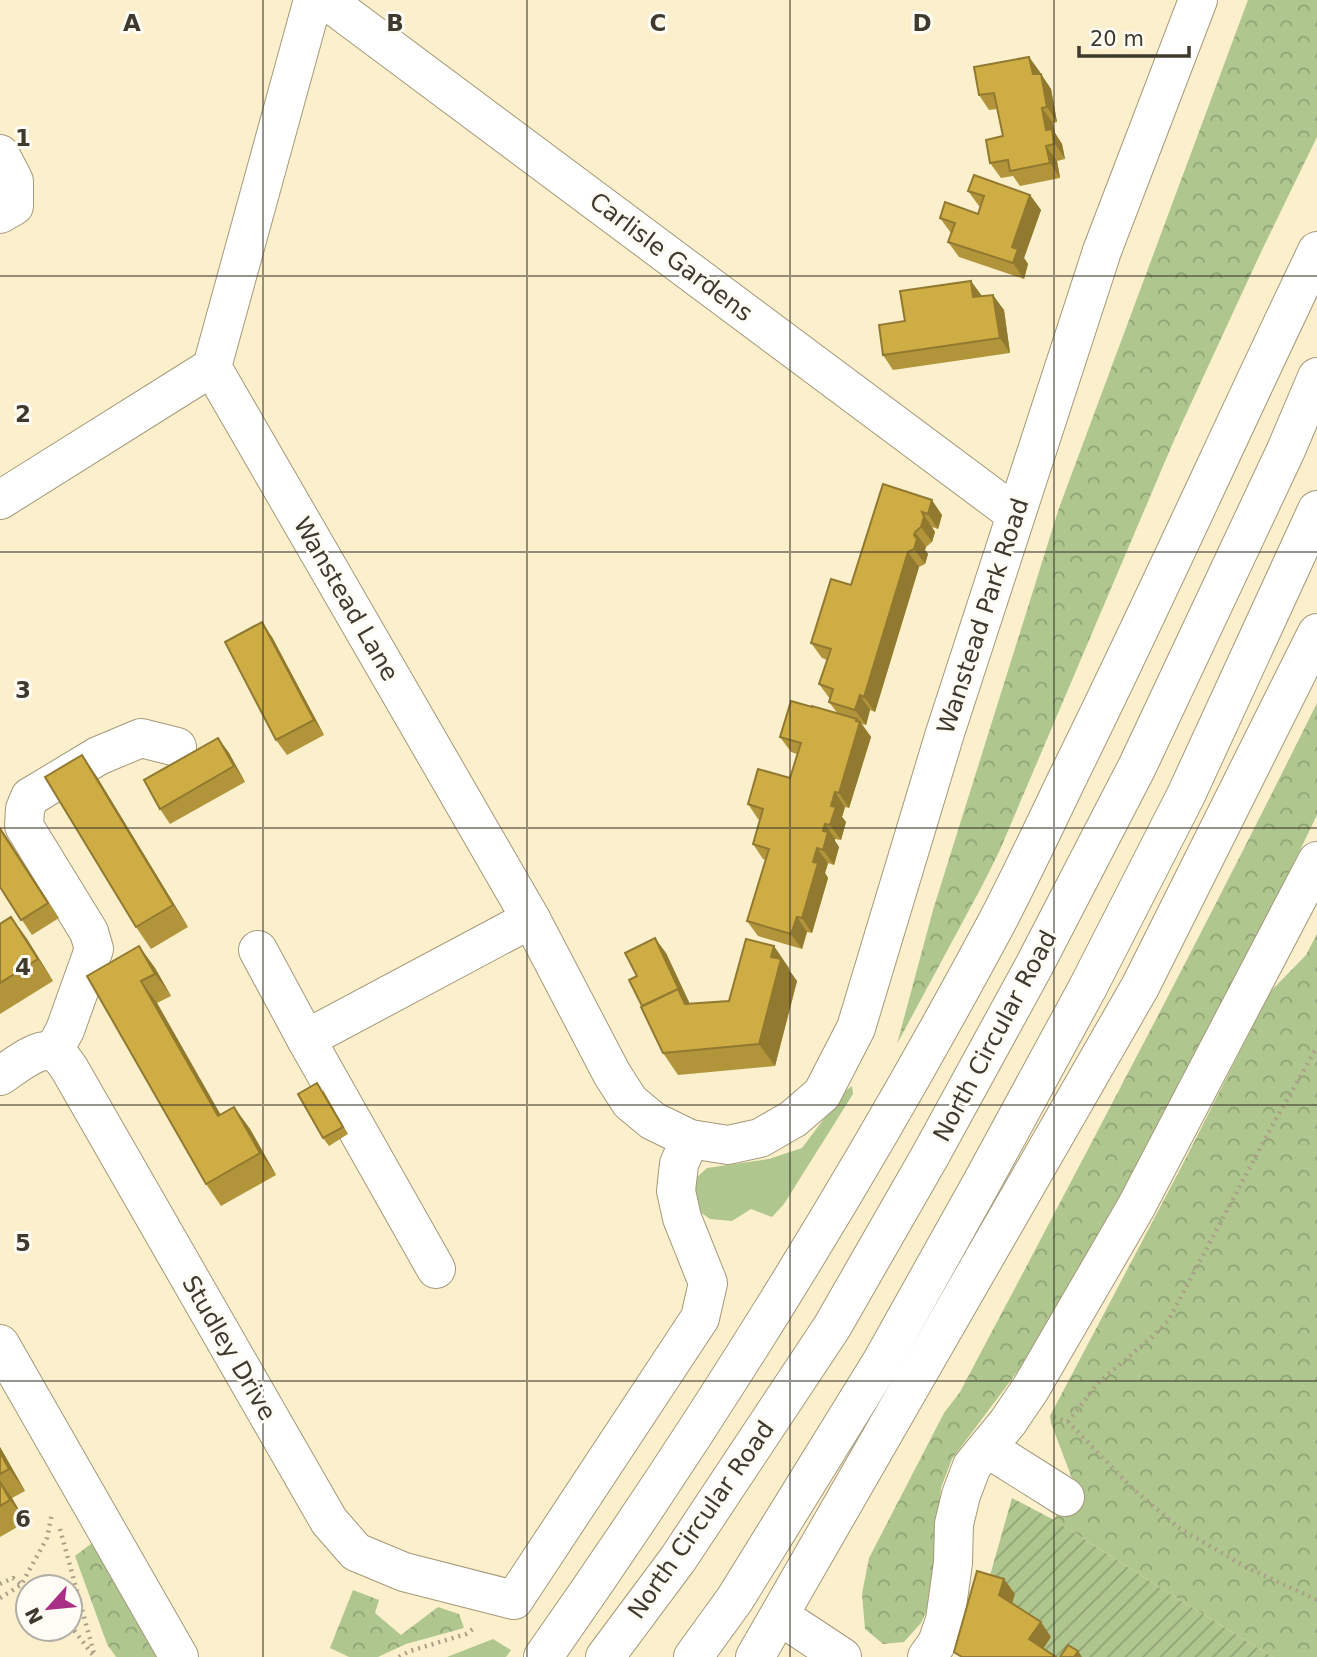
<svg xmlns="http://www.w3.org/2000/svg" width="1317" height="1657" viewBox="0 0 1317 1657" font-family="'DejaVu Sans',sans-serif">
<defs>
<pattern id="forest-crowns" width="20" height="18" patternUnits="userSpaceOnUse" patternTransform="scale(1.75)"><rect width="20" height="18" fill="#afc78f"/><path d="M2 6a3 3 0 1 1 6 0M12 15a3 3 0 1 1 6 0" fill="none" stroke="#90a375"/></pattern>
<pattern id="garden-furrows" width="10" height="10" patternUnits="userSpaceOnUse" patternTransform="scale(1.75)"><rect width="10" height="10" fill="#afc78f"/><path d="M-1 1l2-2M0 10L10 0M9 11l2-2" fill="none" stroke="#90a375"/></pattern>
</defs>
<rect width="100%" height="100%" fill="#fbefcc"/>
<g fill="#afc78f">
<polygon points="852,1086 853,1094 784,1204 772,1217 751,1209 732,1221 710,1219 696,1209 692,1192 696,1178 707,1168 769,1159 802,1148 844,1092"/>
<polygon points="493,1639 511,1650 506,1657 447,1657"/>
</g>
<g fill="url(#forest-crowns)">
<polygon points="1248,0 1317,0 1317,137 1262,250 1175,438 999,852 982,886 897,1044 933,910 1059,508"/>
<path d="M 1317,703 L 1317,815 L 1274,904 L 1189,1070 L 1041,1340 L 952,1459 L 941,1488 L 932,1599 L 921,1623 L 904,1642 L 883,1644 L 865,1629 L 862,1594 L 869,1558 L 944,1413 L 960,1392 C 1081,1163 1202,935 1317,703 Z"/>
<polygon points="1317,934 1317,1657 1273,1657 1167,1592 1054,1520 1073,1481 1051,1423 1050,1416 1186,1158 1270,992 1306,955"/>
<polygon points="92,1543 172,1657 116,1657 107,1644 75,1556"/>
<polygon points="353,1590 379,1600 375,1613 401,1635 438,1607 459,1614 464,1628 406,1644 378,1657 349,1657 330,1648"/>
</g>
<polygon fill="url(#garden-furrows)" points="1012,1498 1054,1520 1167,1592 1273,1657 1044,1657 1040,1654 1051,1637 987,1586"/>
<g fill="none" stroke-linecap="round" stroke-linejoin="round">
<defs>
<g id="minor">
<polyline points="313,0 212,367 531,919 612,1074 630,1102 653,1121 690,1139 728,1145 760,1138 793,1119 822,1094 856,1028 945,733 1102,251 1198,0"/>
<polyline points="326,0 1015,514"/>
<polyline points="0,154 14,181 14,206 0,214"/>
<polyline points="0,500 212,367"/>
<polyline points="258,950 306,1039 436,1269"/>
<polyline points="306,1039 531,919"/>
<polyline points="53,1052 65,1030 94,949 89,932 24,826 25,809 30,797 98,756 141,738 177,747"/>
<path d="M 0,1076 C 13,1068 39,1045 54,1052 C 61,1055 65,1063 69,1068 L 329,1521 L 356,1552 L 404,1572 L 514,1600 L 700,1318 L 708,1283 L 682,1218 L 676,1191 L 679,1164 L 690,1139"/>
<polyline points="0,1344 179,1657"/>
<polyline points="987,1448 1065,1497"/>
<polyline points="780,1616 842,1657"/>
<polyline points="927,1657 937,1643 945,1620 953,1563 954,1524 961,1495 972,1466 1008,1422 1031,1388 1136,1207 1317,861"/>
</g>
<g id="highway">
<path d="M 543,1657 C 709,1421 861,1176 997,922 C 1022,874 1045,825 1068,777 C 1154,603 1233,426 1317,251"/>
<polyline points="605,1657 678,1559 832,1327 930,1156 1034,966 1137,767 1286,450 1317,377"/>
<polyline points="693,1657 735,1599 882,1361 981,1184 1087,989 1186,795 1317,510"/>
<polyline points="755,1657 1140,987 1317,633"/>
</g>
</defs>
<use href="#minor" stroke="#a49979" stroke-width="40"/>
<use href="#highway" stroke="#a49979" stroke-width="40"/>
<g stroke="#a9a087" stroke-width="4.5" stroke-dasharray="2 5" stroke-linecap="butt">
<polyline points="1054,1417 1068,1422 1133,1489 1179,1528 1246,1567 1317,1600"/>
<polyline points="1068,1422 1098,1383 1152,1337 1168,1321 1272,1126 1317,1047"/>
<polyline points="60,1529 95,1657"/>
<polyline points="0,1584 13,1578 28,1590"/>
<polyline points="0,1598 21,1585 47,1538 52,1513"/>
<polyline points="70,1625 93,1655"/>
<polyline points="399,1657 410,1651 466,1634 473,1629"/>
</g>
<use href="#minor" stroke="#fff" stroke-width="38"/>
<use href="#highway" stroke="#fff" stroke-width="38"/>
</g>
<g fill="#b2953b">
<polygon points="1029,57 1051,89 1057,122 1053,123 1055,133 1062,144 1065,159 1057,161 1060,178 1020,186 1013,176 1001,178 990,163 1003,136 997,109 989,110 979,95"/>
<polygon points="968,191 1030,195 1041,210 1024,258 1028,264 1024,279 959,257 948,242 951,233 940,218 978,214 981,206 979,206"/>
<polygon points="982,296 1004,310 1010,353 893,370 883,355 905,321"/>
<polygon points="883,484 942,515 938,529 932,527 935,532 932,542 926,547 925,550 928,554 925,564 919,567 875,712 870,710 866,725 862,724 871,737 849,808 845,807 842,817 846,822 841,840 835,839 835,841 839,847 834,865 828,863 825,873 828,878 812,933 807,932 802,949 758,936 747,921 766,860 763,859 753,844 760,820 758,819 748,804 790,778 797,754 791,752 780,737 812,707 838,714 829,702 830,699 819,684 827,660 822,658 811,643 851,585"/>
<polygon points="272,637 324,735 287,755 276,740"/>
<polygon points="218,738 229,753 245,782 170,824 160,809"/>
<polygon points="82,755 97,777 188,927 151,949 136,927"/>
<polygon points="0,827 59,918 32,935 0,887"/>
<polygon points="11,917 27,939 53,981 0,1014 0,924"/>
<polygon points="139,946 155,968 171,996 157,1003 220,1115 234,1107 250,1129 276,1175 221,1206 206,1184 87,976"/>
<polygon points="666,953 690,1004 729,1001 789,968 789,970 797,981 775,1066 678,1075 663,1053 642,1006 637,976"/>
<polygon points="323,1090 348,1134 329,1146 323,1138"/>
<polygon points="0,1447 25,1491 12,1498 26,1522 0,1537"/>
</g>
<g fill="#917930">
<polygon points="1029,57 1040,72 1043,89 1033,74"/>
<polygon points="1041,74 1051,89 1057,122 1047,107"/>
<polygon points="1042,108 1053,123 1055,133 1062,144 1065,159 1046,130"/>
<polygon points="1046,146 1057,161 1060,178 1050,163"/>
<polygon points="1030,195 1041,210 1024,258 1028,264 1024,279 1013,263 1012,247"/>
<polygon points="971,281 982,296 973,297"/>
<polygon points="993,295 1004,310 1010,353 1000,338"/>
<polygon points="932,500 942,515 938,529 928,514"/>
<polygon points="922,512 935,532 932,542 921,527"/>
<polygon points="915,532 926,547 925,550 914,535"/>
<polygon points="917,539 928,554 925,564 914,549"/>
<polygon points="908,552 919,567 875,712 864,697"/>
<polygon points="262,622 272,637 324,735 314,720"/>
<polygon points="860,695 870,710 866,725 855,710"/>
<polygon points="857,719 860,724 860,722 871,737 849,808 839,793"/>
<polygon points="218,738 229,753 245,782 234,766"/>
<polygon points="82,755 97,777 188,927 173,905"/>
<polygon points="835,792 845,807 842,817 846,822 841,840 830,825 831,806"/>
<polygon points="825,824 835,839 835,841 839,847 834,865 823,850 823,831"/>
<polygon points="0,827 59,918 0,829"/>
<polygon points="817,848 828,863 825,873 828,878 812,933 802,918 813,862"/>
<polygon points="11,917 27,939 53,981 38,959"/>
<polygon points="797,917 807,932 802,949 791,934"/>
<polygon points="655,938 666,953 700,1026 685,1004"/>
<polygon points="139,946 155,968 171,996 155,974"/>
<polygon points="774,946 789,968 789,970 797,981 775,1066 759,1044 771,957"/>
<polygon points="141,981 157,1003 234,1138 218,1116"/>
<polygon points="234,1107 250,1129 276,1175 260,1153"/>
<polygon points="0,1447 25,1491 9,1469 0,1452"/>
<polygon points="0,1481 12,1498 26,1522 10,1500"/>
<polygon points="1004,1579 1015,1594 1010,1610 999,1595"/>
<polygon points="1041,1622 1051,1637 1040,1654 1029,1639"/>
<polygon points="1078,1651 1082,1657 1074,1657"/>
</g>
<g fill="#cfad45" stroke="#917930" stroke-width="2">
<polygon points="1029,57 1033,74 1041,74 1047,107 1042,108 1046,130 1052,129 1054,144 1046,146 1050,163 1010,171 1008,160 990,163 986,140 1003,136 994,93 979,95 974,67"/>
<polygon points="974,175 1030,195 1012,247 1018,249 1013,263 948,242 955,223 940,218 945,202 978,214 984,196 968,191"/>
<polygon points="971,281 973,297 993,295 1000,338 883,355 879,325 905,321 900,291"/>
<polygon points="883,484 932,500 928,514 922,512 924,517 921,527 915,532 914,535 917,539 914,549 908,552 864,697 860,695 855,710 829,702 833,689 819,684 831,649 811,643 831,579 851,585"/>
<polygon points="262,622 314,720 276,740 225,642"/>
<polygon points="791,701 812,707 812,706 857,719 856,721 860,722 839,793 835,792 831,806 836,807 830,825 825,824 823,831 828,832 823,850 817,848 813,862 818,863 802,918 797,917 791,934 747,921 769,849 753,844 763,809 748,804 758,769 790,778 801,743 780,737"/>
<polygon points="218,738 234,766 160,809 144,780"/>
<polygon points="82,755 173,905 136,927 45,777"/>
<polygon points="0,829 48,903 21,920 0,887"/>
<polygon points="11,917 38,959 0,983 0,924"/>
<polygon points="655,938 682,996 678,989 642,1006 629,980 637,976 625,953"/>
<polygon points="746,939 774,946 771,957 781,959 759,1044 663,1053 641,1007 678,989 685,1004 729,1001"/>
<polygon points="139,946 155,974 141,981 218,1116 234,1107 260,1153 206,1184 87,976"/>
<polygon points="317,1083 343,1127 323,1138 298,1094"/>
<polygon points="0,1452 9,1469 0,1474"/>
<polygon points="0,1482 10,1500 0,1506"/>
<polygon points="977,1571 1004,1579 999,1595 1041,1622 1029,1639 1056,1657 962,1657 954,1652"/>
<polygon points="1068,1645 1078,1651 1074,1657 1060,1657"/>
</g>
<path fill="none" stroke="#3f3a2d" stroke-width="2" stroke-opacity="0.55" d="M 263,0 L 263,1657M 527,0 L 527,1657M 790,0 L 790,1657M 1054,0 L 1054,1657M 0,276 L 1317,276M 0,552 L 1317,552M 0,828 L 1317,828M 0,1105 L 1317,1105M 0,1381 L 1317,1381"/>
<g text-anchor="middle" stroke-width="6" stroke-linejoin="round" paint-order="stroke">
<g font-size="24" fill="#3f3a2d" stroke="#fffcf6">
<text transform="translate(671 257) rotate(37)" y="8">Carlisle Gardens</text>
<text transform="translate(346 599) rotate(60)" y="8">Wanstead Lane</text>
<text transform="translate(983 616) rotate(-72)" y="8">Wanstead Park Road</text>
<text transform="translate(995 1036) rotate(-62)" y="8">North Circular Road</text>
<text transform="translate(229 1348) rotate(60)" y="8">Studley Drive</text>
<text transform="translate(701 1520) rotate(-55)" y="8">North Circular Road</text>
</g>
</g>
<g font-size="23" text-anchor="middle" font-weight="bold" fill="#3f3a2d" stroke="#fffcf6" stroke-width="6" stroke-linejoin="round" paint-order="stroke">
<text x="132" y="31">A</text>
<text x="395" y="31">B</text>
<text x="658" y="31">C</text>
<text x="922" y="31">D</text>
<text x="23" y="146">1</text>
<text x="23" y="422">2</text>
<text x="23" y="698">3</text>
<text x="23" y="975">4</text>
<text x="23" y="1251">5</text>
<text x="23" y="1527">6</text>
</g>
<g transform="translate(49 1608) rotate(243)"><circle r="33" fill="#fffcf6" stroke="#b2aea6" stroke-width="2"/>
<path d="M0-5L12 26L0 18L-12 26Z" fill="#a92f84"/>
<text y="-10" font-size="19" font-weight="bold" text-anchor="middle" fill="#3f3a2d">N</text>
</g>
<path d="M1079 46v10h110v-10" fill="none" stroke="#3f3a2d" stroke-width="3.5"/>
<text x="1090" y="46" font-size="21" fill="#3f3a2d" stroke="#fffcf6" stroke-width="5" paint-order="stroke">20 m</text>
</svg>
